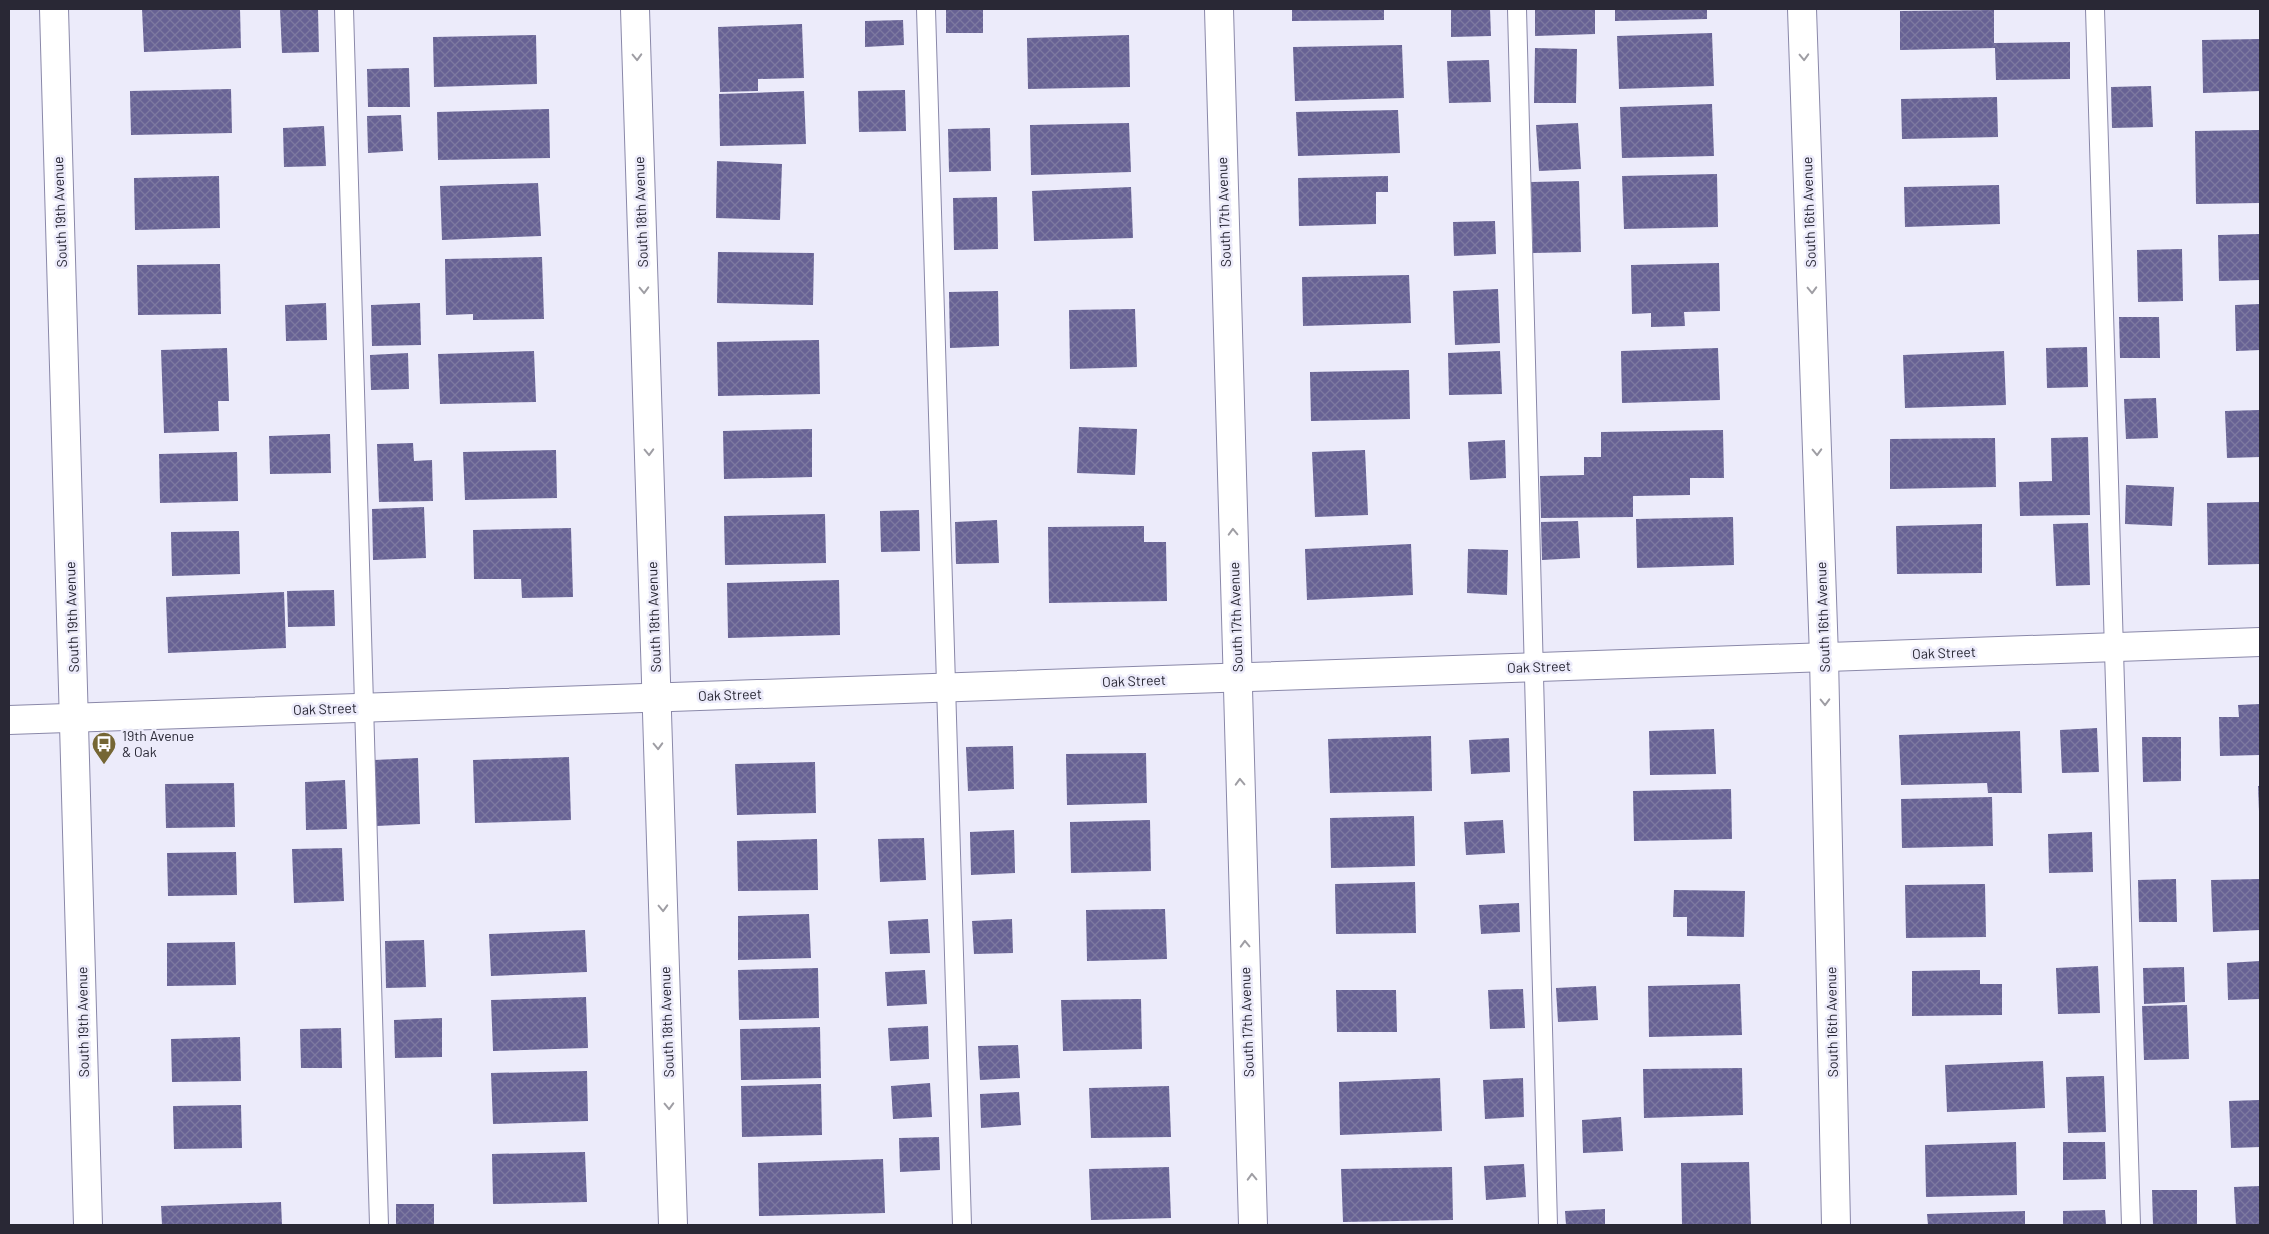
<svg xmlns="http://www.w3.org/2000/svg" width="2269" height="1234" viewBox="0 0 2269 1234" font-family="Barlow,sans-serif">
<defs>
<pattern id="building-cross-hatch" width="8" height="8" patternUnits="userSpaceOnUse" patternTransform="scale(1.25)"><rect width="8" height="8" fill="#676294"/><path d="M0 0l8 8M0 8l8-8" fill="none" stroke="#7d79a0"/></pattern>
</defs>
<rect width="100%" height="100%" fill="#ecebfa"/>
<g fill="url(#building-cross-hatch)">
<polygon points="142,9 240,9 241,48 144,52"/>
<polygon points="280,9 318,9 319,52 282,53"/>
<rect x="946" y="9" width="37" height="24"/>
<polygon points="1292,9 1384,9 1384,20 1292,21"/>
<polygon points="1451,9 1490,9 1491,36 1451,37"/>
<polygon points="1535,9 1595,9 1595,34 1535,36"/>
<polygon points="1615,9 1707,9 1707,19 1615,21"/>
<polygon points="1994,10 1994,43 2070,42 2070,79 1996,80 1995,48 1900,50 1900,11"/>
<polygon points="903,20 904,45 865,47 865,21"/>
<polygon points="802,24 804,78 758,79 758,91 720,92 718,27"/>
<polygon points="1712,33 1714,86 1619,89 1617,36"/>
<polygon points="536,35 537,84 434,87 433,37"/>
<polygon points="1129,35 1130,87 1028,89 1027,38"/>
<polygon points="2260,39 2260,91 2203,93 2202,40"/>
<polygon points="1402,45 1404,98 1295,101 1293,47"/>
<polygon points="1535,48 1577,49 1576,103 1534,103"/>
<polygon points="1489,60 1491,102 1449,103 1447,61"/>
<polygon points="409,68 410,107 368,107 367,69"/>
<polygon points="2151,86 2153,127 2112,128 2111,87"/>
<polygon points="231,89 232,133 131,135 130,91"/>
<polygon points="905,90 906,131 859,132 858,91"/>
<polygon points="804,91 806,144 720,146 719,94"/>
<polygon points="1997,97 1998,137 1902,139 1901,99"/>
<polygon points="1712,104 1714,156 1622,158 1620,107"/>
<polygon points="549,109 550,158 438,160 437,112"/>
<polygon points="1398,110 1400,153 1298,156 1296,112"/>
<polygon points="401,115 403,151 368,153 367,116"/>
<polygon points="1129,123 1131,172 1031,175 1030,125"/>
<polygon points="1578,123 1581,169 1539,171 1536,125"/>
<polygon points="324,126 326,166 284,167 283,128"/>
<polygon points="990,128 991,171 949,172 948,129"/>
<polygon points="2260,130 2260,203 2196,204 2195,131"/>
<polygon points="717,161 782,164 780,220 716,218"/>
<polygon points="1717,174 1718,227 1624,229 1622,176"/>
<polygon points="219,176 220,228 135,230 134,178"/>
<polygon points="1388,176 1388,192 1376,192 1376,224 1299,226 1298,178"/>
<polygon points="1579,181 1581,252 1533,253 1531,182"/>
<polygon points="538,183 541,236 442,240 440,186"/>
<polygon points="1999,185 2000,224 1905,227 1904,187"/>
<polygon points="1131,187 1133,238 1034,241 1032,191"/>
<polygon points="997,197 998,249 954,250 953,198"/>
<polygon points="1495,221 1496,254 1454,256 1453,222"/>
<polygon points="2260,234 2260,280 2219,281 2218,235"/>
<polygon points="2182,249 2183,301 2138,302 2137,250"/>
<polygon points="718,252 814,253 813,305 717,303"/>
<polygon points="542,257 544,319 473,320 473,314 446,315 445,259"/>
<polygon points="1719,263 1720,311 1684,312 1685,326 1651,327 1651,313 1632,314 1631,265"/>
<polygon points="220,264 221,314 138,315 137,265"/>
<polygon points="1409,275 1411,323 1303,326 1302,277"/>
<polygon points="1498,289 1500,343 1455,345 1453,291"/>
<polygon points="998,291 999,346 950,348 949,292"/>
<polygon points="326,303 327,340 286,341 285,305"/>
<polygon points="420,303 421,345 372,346 371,305"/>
<polygon points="2260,304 2260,350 2236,351 2235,305"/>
<polygon points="1135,309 1137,367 1070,369 1069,310"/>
<polygon points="2119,317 2159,317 2160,358 2120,358"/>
<polygon points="819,340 820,394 718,396 717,342"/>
<polygon points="2087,347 2088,387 2047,388 2046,348"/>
<polygon points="227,348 229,401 218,401 219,431 164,433 161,350"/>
<polygon points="1718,348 1720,400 1622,403 1621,351"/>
<polygon points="534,351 536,402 440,404 438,354"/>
<polygon points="1500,351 1502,394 1449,395 1448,353"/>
<polygon points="2004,351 2006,405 1905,408 1903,355"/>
<polygon points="408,353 409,389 371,390 370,355"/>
<polygon points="1409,370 1410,419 1311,421 1310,372"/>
<polygon points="2156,398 2158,438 2126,439 2124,399"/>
<polygon points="2260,410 2260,457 2227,458 2225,411"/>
<polygon points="1079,427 1137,429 1135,475 1077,473"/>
<polygon points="812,429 812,477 724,479 723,431"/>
<polygon points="1723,430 1724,478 1690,478 1690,495 1633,496 1633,517 1541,518 1540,476 1584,475 1584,457 1601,457 1601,432"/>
<polygon points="330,434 331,473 270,474 269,436"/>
<polygon points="2088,437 2090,515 2020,516 2019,482 2052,481 2051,438"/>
<polygon points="1995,438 1996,487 1890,489 1890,439"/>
<polygon points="1505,440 1506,478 1470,480 1468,442"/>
<polygon points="413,443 414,461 432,460 433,501 379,502 377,444"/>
<polygon points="556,450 557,498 465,500 463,452"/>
<polygon points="1365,450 1368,515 1315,517 1312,452"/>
<polygon points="237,452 238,501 160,503 159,454"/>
<polygon points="2126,485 2174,487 2172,526 2125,524"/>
<polygon points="2260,502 2260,564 2208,565 2207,503"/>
<polygon points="424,507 426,558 373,560 372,509"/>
<polygon points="919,510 920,551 881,552 880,511"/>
<polygon points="825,514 826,563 725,565 724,516"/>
<polygon points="1733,517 1734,565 1637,568 1636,519"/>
<polygon points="997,520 999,563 956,564 955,522"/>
<polygon points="1578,521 1580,558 1542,560 1541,522"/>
<polygon points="2088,523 2090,585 2056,586 2053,524"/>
<polygon points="1982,524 1982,573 1897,574 1896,526"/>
<polygon points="1144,526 1144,542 1166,542 1167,601 1049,603 1048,527"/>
<polygon points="571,528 573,597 522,598 521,579 474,579 473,530"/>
<polygon points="239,531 240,574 172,576 171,532"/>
<polygon points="1411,544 1413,595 1307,600 1305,549"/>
<polygon points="1468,549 1508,550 1507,595 1467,593"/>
<polygon points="839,580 840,635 728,638 727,583"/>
<polygon points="334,590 335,626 288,627 287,591"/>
<polygon points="284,592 286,648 168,653 166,597"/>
<polygon points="2260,704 2260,755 2220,756 2219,717 2239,717 2238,705"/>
<polygon points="2097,728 2099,772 2062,773 2060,730"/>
<polygon points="1714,729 1716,774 1650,775 1649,731"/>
<polygon points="2020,731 2022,793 1988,793 1987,783 1901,785 1899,735"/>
<polygon points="1431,736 1432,791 1330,793 1328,739"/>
<polygon points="2142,737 2181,737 2181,781 2143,782"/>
<polygon points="1509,738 1510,772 1471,774 1469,740"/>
<polygon points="1013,746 1014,789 968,791 966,747"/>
<polygon points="1146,753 1147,803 1067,805 1066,754"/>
<polygon points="569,757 571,820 475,823 473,760"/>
<polygon points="418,758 420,824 376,826 374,760"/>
<polygon points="815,762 816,813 737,815 735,764"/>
<polygon points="345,780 347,829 306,830 305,782"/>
<polygon points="234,783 235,827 166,828 165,784"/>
<polygon points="2258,786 2260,786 2260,811 2259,811"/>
<polygon points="1731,789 1732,839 1634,841 1633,791"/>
<polygon points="1992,797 1993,846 1902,848 1901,799"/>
<polygon points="1414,816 1415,866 1331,868 1330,818"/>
<polygon points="1150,820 1151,871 1071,873 1070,822"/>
<polygon points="1503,820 1505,853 1466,855 1464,822"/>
<polygon points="1014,830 1015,873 971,875 970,832"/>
<polygon points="2092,832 2093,872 2049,873 2048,834"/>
<polygon points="924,838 926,880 880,882 878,839"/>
<polygon points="817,839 818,890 738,891 737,841"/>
<polygon points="342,848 344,901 294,903 292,849"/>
<polygon points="236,852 237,895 168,896 167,853"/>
<polygon points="2176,879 2177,922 2139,922 2138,880"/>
<polygon points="2260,879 2260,930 2213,932 2211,880"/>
<polygon points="1415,882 1416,933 1336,934 1335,884"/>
<polygon points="1985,884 1986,937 1906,938 1905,885"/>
<polygon points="1674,890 1745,891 1744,937 1687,936 1687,917 1673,917"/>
<polygon points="1519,903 1520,932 1481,934 1479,905"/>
<polygon points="1165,909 1167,959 1087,961 1086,910"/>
<polygon points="809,914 811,958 738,960 738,916"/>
<polygon points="928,919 930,953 890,954 888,921"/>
<polygon points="1012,919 1013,953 974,954 972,921"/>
<polygon points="585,930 587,972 491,976 489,934"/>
<polygon points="424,940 426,987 386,988 385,941"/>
<polygon points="235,942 236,985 167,986 167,943"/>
<polygon points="2260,961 2260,999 2228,1000 2227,963"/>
<polygon points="2098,966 2100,1013 2058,1014 2056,968"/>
<polygon points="2184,967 2185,1002 2144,1004 2143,968"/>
<polygon points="818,968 819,1018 739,1020 738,970"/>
<polygon points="925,970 927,1004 887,1006 885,972"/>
<polygon points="1980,970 1980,984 2002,984 2002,1015 1912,1016 1912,971"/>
<polygon points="1740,984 1742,1035 1649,1037 1648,986"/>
<polygon points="1596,986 1598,1020 1558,1022 1556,988"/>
<polygon points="1523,989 1525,1028 1490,1029 1488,990"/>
<polygon points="1336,990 1396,990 1397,1032 1337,1032"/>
<polygon points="586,997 588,1048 493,1051 491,1000"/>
<polygon points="1141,999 1142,1049 1063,1051 1061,1000"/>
<polygon points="2187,1005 2189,1059 2144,1060 2142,1006"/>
<polygon points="442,1018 442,1057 395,1058 394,1020"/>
<polygon points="928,1026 929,1059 890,1061 888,1028"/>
<polygon points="820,1027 821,1078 741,1080 740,1029"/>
<polygon points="341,1028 342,1068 301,1068 300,1029"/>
<polygon points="240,1037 241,1081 172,1082 171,1039"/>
<polygon points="1018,1045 1020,1078 980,1080 978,1046"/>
<polygon points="2043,1061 2045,1108 1947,1112 1945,1065"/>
<polygon points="1742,1068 1743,1115 1644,1118 1643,1069"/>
<polygon points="587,1071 588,1121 493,1124 491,1073"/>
<polygon points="2104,1076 2106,1132 2068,1133 2066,1077"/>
<polygon points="1440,1078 1442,1131 1340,1135 1339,1082"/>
<polygon points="1523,1078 1524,1117 1485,1119 1483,1080"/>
<polygon points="930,1083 932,1117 893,1119 891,1086"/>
<polygon points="821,1084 822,1135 742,1137 741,1086"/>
<polygon points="1169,1086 1171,1137 1091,1138 1089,1088"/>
<polygon points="1019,1092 1021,1125 981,1128 980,1094"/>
<polygon points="2260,1100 2260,1147 2231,1148 2229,1101"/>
<polygon points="241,1105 242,1148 174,1149 173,1106"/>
<polygon points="1621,1117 1623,1151 1583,1153 1582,1120"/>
<polygon points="939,1137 940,1170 900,1172 899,1138"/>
<polygon points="2016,1142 2017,1195 1926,1197 1925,1145"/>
<polygon points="2063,1142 2105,1142 2106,1179 2063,1180"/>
<polygon points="585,1152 587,1202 493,1204 492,1154"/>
<polygon points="883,1159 885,1213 759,1216 758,1163"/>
<polygon points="1749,1162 1751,1225 1682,1225 1681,1163"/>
<polygon points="1524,1164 1526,1197 1486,1200 1484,1166"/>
<polygon points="1169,1167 1171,1218 1091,1220 1089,1169"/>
<polygon points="1452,1167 1453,1220 1343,1222 1341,1169"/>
<polygon points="2260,1186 2260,1225 2236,1225 2234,1187"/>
<polygon points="2152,1190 2197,1190 2197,1225 2153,1225"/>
<polygon points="281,1202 282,1225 162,1225 161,1206"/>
<rect x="396" y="1204" width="38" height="21"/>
<polygon points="1605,1209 1605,1225 1566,1225 1565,1211"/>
<polygon points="2105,1210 2106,1225 2063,1225 2063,1211"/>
<polygon points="2025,1211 2025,1225 1928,1225 1927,1214"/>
</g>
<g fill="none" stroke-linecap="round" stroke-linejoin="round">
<defs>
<g id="lane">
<polyline points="344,9 379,1225"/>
<polyline points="926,9 962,1225"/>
<polyline points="1517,9 1548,1225"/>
<polyline points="2095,9 2131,1225"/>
</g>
<g id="street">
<polyline points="54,9 88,1225"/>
<polyline points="635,9 673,1225"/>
<polyline points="1219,9 1253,1225"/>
<polyline points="1802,9 1824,657 1836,1225"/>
<polyline points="9,720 2260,642"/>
</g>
</defs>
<use href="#lane" stroke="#8a88a9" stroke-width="20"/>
<use href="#street" stroke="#8a88a9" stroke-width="30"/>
<use href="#lane" stroke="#fff" stroke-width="18"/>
<use href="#street" stroke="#fff" stroke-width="28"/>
</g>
<defs><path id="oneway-chevron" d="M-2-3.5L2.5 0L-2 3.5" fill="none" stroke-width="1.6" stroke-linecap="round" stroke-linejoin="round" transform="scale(1.25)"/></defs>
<g stroke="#9f9ea4">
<use href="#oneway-chevron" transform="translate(637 57) rotate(88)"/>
<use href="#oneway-chevron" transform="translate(1804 57) rotate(88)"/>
<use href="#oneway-chevron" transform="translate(644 290) rotate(88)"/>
<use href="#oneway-chevron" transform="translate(1812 290) rotate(88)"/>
<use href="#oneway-chevron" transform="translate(649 452) rotate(88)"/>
<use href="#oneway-chevron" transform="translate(1817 452) rotate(88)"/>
<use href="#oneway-chevron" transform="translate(1233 532) rotate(-92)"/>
<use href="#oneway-chevron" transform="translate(1825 702) rotate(89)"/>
<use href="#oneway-chevron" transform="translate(658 746) rotate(88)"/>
<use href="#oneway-chevron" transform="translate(1240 782) rotate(-92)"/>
<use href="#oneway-chevron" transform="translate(663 908) rotate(88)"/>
<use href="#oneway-chevron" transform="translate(1245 944) rotate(-92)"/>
<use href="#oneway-chevron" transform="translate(669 1106) rotate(88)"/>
<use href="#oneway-chevron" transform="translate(1252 1177) rotate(-92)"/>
</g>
<defs>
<symbol id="bus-pin" viewBox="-11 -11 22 30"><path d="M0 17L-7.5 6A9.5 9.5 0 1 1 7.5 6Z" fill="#756634" stroke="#ecebfa"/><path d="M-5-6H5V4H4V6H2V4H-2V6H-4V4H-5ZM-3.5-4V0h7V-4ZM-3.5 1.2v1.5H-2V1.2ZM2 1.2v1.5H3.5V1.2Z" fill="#fff"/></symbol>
</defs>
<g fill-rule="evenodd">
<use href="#bus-pin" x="90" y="730" width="28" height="38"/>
</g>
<g text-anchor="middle" stroke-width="5" stroke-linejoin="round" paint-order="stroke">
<g font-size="14" fill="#292835" stroke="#ecebfa">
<text transform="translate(60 212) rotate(-92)" y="5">South 19th Avenue</text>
<text transform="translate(641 212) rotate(-92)" y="5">South 18th Avenue</text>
<text transform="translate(1224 212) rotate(-92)" y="5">South 17th Avenue</text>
<text transform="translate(1809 212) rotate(-92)" y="5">South 16th Avenue</text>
<text transform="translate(72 617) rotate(-92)" y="5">South 19th Avenue</text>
<text transform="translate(654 617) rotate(-92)" y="5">South 18th Avenue</text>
<text transform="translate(1236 617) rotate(-92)" y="5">South 17th Avenue</text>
<text transform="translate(1823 617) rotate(-92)" y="5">South 16th Avenue</text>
<text transform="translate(1944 653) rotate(-2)" y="5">Oak Street</text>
<text transform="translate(1539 667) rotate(-2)" y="5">Oak Street</text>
<text transform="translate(1134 681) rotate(-2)" y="5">Oak Street</text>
<text transform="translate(730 695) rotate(-2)" y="5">Oak Street</text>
<text transform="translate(325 709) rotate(-2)" y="5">Oak Street</text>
<text transform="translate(83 1022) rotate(-91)" y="5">South 19th Avenue</text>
<text transform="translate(667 1022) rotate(-92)" y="5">South 18th Avenue</text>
<text transform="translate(1247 1022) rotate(-92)" y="5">South 17th Avenue</text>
<text transform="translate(1832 1022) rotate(-91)" y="5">South 16th Avenue</text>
</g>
<g font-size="14" fill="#292835" stroke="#ecebfa" text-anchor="start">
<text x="122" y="741">19th Avenue<tspan x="122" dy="16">&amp; Oak</tspan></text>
</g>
</g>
<rect width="2269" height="1234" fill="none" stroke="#292835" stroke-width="20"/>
</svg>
